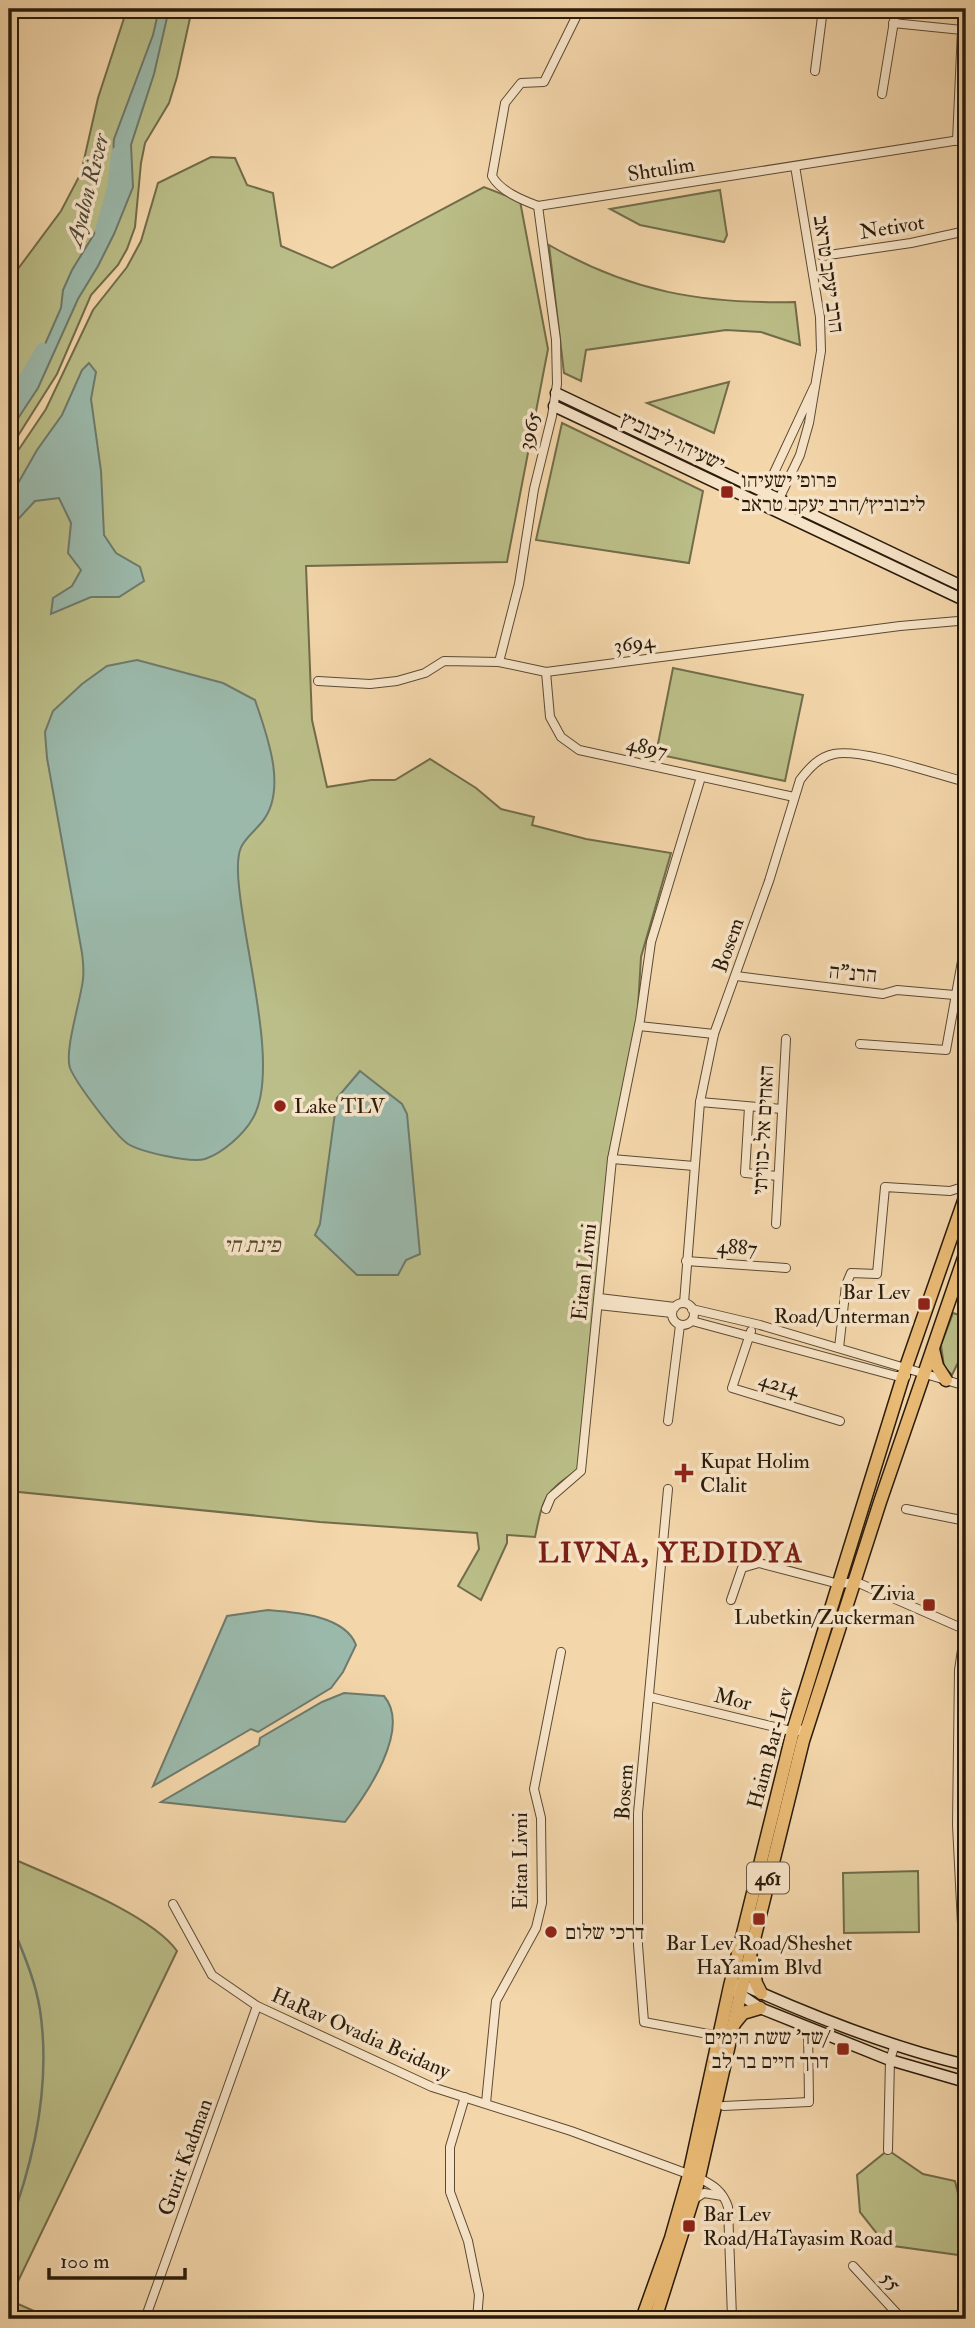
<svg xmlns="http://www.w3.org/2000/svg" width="975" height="2328" viewBox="0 0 975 2328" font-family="'IM FELL Double Pica','Frank Ruhl Libre',serif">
<rect width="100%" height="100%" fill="#f3d6aa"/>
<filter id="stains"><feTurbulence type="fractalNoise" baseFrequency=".00286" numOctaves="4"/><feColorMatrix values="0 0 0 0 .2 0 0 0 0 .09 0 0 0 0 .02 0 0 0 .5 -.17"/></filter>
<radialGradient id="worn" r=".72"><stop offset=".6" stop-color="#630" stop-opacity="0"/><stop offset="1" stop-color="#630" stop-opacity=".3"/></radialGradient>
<g fill="#bbbe88" stroke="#726c4a" stroke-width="2">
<polygon points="127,9 192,9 177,77 169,103 145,143 141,163 135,227 127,249 118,265 91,295 57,374 9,450 9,281 61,211 81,173 98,98"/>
<path d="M 211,157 L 235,158 L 247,185 L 273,193 L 281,246 L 332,268 L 484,187 L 520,201 L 548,349 L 507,562 L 306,566 L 312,720 L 327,787 L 371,780 L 395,780 L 430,759 L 476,788 L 501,809 L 534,817 L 532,825 L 586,839 L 671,853 L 641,957 L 637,1025 L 609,1158 L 578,1470 C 544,1492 543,1498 535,1537 L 507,1535 L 507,1543 L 481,1600 L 458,1586 L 479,1549 L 477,1533 L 320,1522 L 9,1491 L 9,464 L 46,409 L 93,310 L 127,267 L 141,241 L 158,183 Z"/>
<polygon points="720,190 727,235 724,242 640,225 610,209"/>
<path d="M 549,245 C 631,292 702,304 795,302 L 800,345 L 761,332 L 726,330 L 586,350 L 581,381 L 564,373 Z"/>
<polygon points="729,382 714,433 647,403"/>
<polygon points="562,423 703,491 689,563 536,540"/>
<polygon points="673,668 803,695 785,781 656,754"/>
<polygon points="953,1313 966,1317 966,1346 952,1375 944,1367 941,1345"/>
<path d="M 9,1857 C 53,1877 150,1913 177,1951 L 9,2300 L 52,2319 L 9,2319 Z"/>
<polygon points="918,1871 919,1932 844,1933 843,1873"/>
<polygon points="888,2150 923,2174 955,2181 964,2218 966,2219 966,2256 886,2245 860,2212 857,2175"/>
</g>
<g fill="#9bb9ab" stroke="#6e7a6b" stroke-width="2">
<path d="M 159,9 L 169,9 L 154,74 L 131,145 L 133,187 L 114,234 L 98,266 L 78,299 L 38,388 L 9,432 L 9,410 L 24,392 L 61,308 L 63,290 L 72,270 L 118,195 C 122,176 111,159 114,139 L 153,35 Z"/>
<polygon points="89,363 96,372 91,399 101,471 104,535 116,553 140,567 144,581 119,597 91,597 51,614 53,598 72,586 81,570 68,553 71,523 59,498 35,501 9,529 9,499 37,450 62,415 82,370"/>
<path d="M 137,660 L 223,683 L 255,700 C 267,735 288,790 262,822 C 245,842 237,842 238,872 C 239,933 282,1067 253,1118 C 244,1134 223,1153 205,1159 C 190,1163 141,1152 128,1144 C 115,1135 76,1083 70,1068 C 64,1050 81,1000 83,979 C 84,971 83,961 82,953 L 47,758 L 45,732 L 53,711 L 82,684 L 107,666 Z"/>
<polygon points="360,1071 402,1104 407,1114 420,1254 406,1260 398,1275 357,1275 315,1235 320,1224 337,1098"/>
<path d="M 268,1610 C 294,1612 345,1615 356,1645 L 343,1672 L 331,1688 L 258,1732 L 251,1729 L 153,1786 L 227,1616 Z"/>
<path d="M 344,1693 L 384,1696 C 412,1729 366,1795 345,1822 L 161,1802 L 259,1745 L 260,1738 L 322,1702 Z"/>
</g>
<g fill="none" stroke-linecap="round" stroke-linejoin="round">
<g stroke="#6e7a6b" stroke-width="2.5">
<path d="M 9,1918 C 21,1948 35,1978 40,2010 C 51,2084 35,2158 9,2227"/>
<polyline points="9,2316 10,2319"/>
</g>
<g stroke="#9bb9ab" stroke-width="16">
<polyline points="103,231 115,189 119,154"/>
<polyline points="9,409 43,351"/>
</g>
<defs>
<g id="street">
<path d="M 580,9 L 544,82 L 521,83 L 505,103 L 492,176 C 500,191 522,200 538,206 L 966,139"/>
<polyline points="893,23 962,30"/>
<polyline points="815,71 823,9"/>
<polyline points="882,94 896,9"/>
<polyline points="957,141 962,30 966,10"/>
<polyline points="795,166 820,317 821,351 809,423 800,455 779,499 767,507 765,492 814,387"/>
<polyline points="822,256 911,243 966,231"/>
<polyline points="499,662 519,584 534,489 552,416 557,384 556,340 538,206"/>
<polyline points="546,672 550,717 561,737 579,750 794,797"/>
<polyline points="318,681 370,684 397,681 425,673 444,661 499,662 546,672 900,626 958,621"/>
<polyline points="736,976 883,994 897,990 966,996"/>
<polyline points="639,1026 714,1034"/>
<polyline points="860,1044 946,1050 966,939"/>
<polyline points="700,1102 782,1109"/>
<polyline points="749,1107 745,1173 778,1176"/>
<polyline points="612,1159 694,1166"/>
<polyline points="776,1224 786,1039"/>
<polyline points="686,1261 786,1268"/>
<polyline points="599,1298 675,1307"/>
<circle cx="683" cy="1314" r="11"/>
<path d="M 684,1303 L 700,1102 L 714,1034 L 769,881 L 800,780 C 809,768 819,757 834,754 C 861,748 935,774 966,782"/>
<polyline points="598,1305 672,1313"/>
<polyline points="692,1309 760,1325 966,1386"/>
<polyline points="692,1321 896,1376 906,1376"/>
<polyline points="751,1331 732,1388 840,1421"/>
<polyline points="839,1348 846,1285 851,1273 877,1274 885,1187 950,1191 966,1186"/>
<polyline points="668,1421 680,1325"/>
<polyline points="668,1489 638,1813 638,1945 644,2022 719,2036"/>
<polyline points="546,1509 551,1497 581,1471 612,1159 640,1020 651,942 701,777"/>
<polyline points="906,1509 966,1521"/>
<polyline points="854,1581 966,1630"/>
<polyline points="731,1600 742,1568 759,1563 839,1584 856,1582"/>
<polyline points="965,1630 959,1670 957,1825 966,2003"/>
<polyline points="650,1697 787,1730 798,1731 807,1728"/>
<path d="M 173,1904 L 212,1975 L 257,2006 L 432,2087 L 571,2131 L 699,2178 C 713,2185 723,2191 728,2207 L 732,2317 L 831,2319"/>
<polyline points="465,2097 450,2147 450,2192 468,2241 479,2295 477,2319"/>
<polyline points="486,2103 496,2001 536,1928 542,1903 541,1818 534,1789 561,1652"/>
<polyline points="724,2106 809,2102 808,2027"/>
<polyline points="888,2150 890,2060 895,2044"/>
<polyline points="693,2200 704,2193 722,2196"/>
<polyline points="853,2266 902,2319"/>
<polyline points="145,2319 257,2006"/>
</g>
<g id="secondary">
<polyline points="556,393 966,588"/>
<polyline points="554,406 966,601"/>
<path d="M 736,1985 L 743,1985 C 814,2017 890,2047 966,2065"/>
<polyline points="734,1990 760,2008 890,2060 966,2082"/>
</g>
<g id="primary">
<polyline points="933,1349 937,1366 946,1380"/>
<polyline points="752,1960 756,1983 761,1993"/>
<polyline points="734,2024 743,2013 760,2008"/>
<polyline points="642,2319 671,2238 689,2175 730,1986 793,1731 906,1367 966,1195"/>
<polyline points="655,2319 697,2186 740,1996 803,1741 880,1502 966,1252"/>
</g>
</defs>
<use href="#street" stroke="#5c4a33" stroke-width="10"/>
<use href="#secondary" stroke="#2a1b0b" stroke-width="13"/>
<use href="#primary" stroke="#2a1b0b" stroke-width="15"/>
<use href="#street" stroke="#f7e4c8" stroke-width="8"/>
<use href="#secondary" stroke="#f7e4c8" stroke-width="10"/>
<use href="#primary" stroke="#eabb75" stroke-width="12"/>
</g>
<g fill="#8f2418" stroke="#f7e4c8" stroke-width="2.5">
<rect x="720" y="485" width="14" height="14" rx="3.5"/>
<circle cx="280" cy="1106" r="7"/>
<rect x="917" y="1297" width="14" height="14" rx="3.5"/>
<path d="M680.5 1462.5h7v7h7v7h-7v7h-7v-7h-7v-7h7z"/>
<rect x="922" y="1598" width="14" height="14" rx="3.5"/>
<rect x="752" y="1912" width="14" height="14" rx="3.5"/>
<circle cx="551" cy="1932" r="7"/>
<rect x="836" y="2042" width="14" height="14" rx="3.5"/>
<rect x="682" y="2219" width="14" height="14" rx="3.5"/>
</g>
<g text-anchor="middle" stroke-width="7" stroke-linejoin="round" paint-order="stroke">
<rect fill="#f7e4c8" stroke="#685744" stroke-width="2" x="747" y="1862.5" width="42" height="31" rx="5"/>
<g font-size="19" font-weight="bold" fill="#2a1b0b">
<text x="768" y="1885">461</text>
</g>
<g font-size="21" fill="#2a1b0b" stroke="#f7e4c8">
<text transform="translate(661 169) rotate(-9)" y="7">Shtulim</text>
<text transform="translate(892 227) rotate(-9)" y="7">Netivot</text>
<text transform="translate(829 274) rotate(82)" y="7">הרב יעקב טראב</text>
<text transform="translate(529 431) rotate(-75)" y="7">3965</text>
<text transform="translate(673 441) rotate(25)" y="7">ישעיהו ליבוביץ</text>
<text transform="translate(634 643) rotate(-8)" y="7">3694</text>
<text transform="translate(647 747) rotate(12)" y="7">4897</text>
<text transform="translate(728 945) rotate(-71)" y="7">Bosem</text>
<text transform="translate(853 973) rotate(5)" y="7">הרנ"ה</text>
<text transform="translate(763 1130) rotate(-87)" y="7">האחים אל-כוויתי</text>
<text transform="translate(737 1247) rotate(4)" y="7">4887</text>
<text transform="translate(584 1272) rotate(-84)" y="7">Eitan Livni</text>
<text transform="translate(779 1384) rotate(17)" y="7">4214</text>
<text transform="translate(733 1699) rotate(14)" y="7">Mor</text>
<text transform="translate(770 1748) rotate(-75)" y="7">Haim Bar-Lev</text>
<text transform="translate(624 1792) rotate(-86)" y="7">Bosem</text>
<text transform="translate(520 1861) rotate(-90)" y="7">Eitan Livni</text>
<text transform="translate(361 2033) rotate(24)" y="7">HaRav Ovadia Beidany</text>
<text transform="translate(185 2157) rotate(-70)" y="7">Gurit Kadman</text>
<text transform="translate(891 2281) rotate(47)" y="7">55</text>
</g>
<g font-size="21" fill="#2a1b0b" stroke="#f7e4c8" text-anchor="start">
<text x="741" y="487">פרופ׳ ישעיהו<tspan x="741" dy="24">ליבוביץ׳/הרב יעקב טראב</tspan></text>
<text x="294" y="1113">Lake TLV</text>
<text x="910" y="1299" text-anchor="end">Bar Lev<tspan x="910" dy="24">Road/Unterman</tspan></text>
<text x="700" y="1468">Kupat Holim<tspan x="700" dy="24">Clalit</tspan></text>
<text x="915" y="1600" text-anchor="end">Zivia<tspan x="915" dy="24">Lubetkin/Zuckerman</tspan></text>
<text x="565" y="1939">דרכי שלום</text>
<text x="759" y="1950" text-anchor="middle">Bar Lev Road/Sheshet<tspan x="759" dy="24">HaYamim Blvd</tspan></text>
<text x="829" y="2044" text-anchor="end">שד' ששת הימים/<tspan x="829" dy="24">דרך חיים בר לב</tspan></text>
<text x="703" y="2221">Bar Lev<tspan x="703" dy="24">Road/HaTayasim Road</tspan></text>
</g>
<g font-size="21" font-style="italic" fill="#564c30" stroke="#f7e4c8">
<text x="252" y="1252">פינת חי</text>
</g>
<g font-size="23" font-style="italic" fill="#4c4a3b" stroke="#f7e4c8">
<text transform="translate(87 190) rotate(-76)" y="8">Ayalon River</text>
</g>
<g font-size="28" font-weight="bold" letter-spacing="2" fill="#7a1f14" stroke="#f7e4c8">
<text x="671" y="1562">LIVNA, YEDIDYA</text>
</g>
</g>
<rect width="975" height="2328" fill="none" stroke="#f3d6aa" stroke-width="35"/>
<rect x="10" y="10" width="954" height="2307" fill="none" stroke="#2a1b0b" stroke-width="3.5"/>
<rect x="18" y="18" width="940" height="2293" fill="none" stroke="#2a1b0b" stroke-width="2"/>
<path d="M49 2268v10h136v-10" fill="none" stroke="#2a1b0b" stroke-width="3.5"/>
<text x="60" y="2268" font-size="21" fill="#2a1b0b" stroke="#f7e4c8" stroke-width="5" paint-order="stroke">100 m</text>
<rect width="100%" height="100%" filter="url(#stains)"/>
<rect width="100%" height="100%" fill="url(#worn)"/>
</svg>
